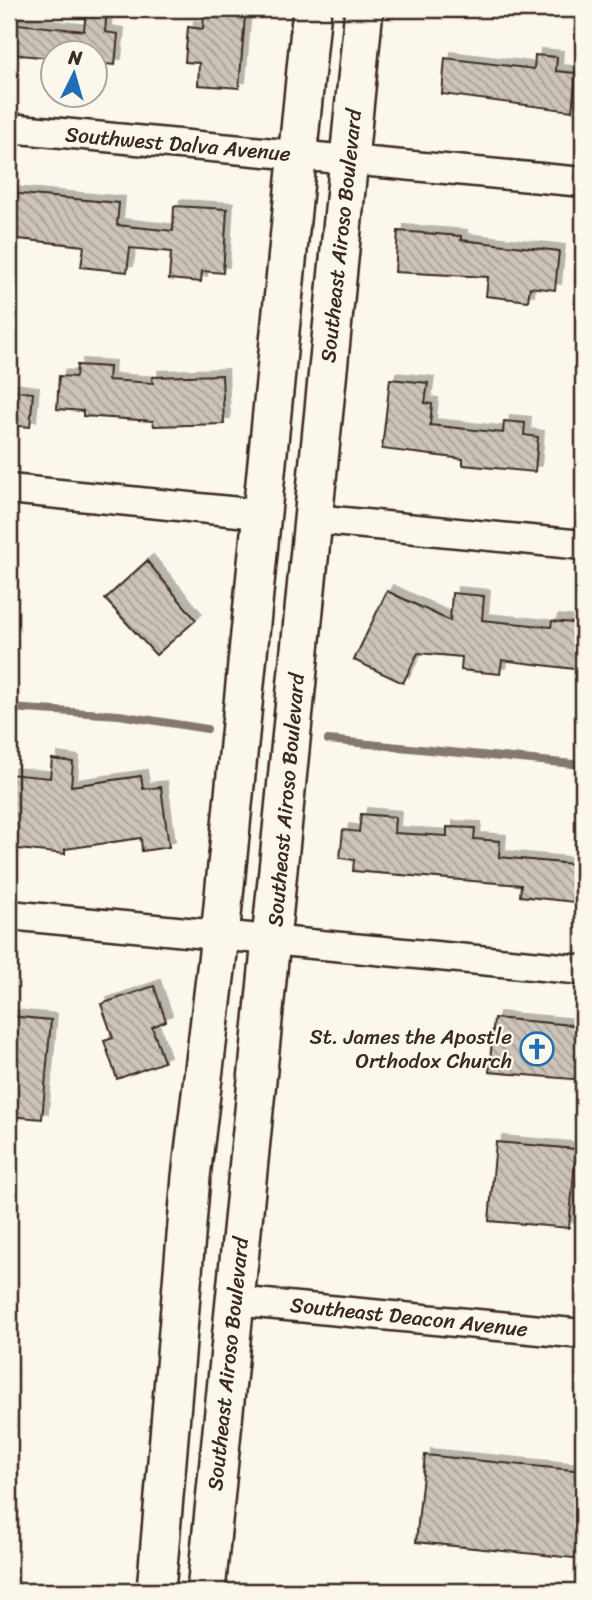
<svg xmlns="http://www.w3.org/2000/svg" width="592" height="1600" viewBox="0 0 592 1600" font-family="Sriracha,sans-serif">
<defs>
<pattern id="building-back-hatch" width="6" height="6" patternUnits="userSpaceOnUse" patternTransform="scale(1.75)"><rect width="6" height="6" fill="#ccc4b9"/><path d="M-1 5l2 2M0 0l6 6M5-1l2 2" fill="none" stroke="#a79f96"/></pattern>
<filter id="shadow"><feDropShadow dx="6" dy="-6" stdDeviation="0" flood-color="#0004"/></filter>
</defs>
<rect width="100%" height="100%" fill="#fbf7ec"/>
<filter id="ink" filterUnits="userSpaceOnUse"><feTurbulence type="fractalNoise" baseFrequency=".0143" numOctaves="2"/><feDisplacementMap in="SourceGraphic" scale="14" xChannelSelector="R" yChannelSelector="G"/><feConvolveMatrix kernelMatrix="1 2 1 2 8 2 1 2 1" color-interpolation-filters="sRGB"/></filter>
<g filter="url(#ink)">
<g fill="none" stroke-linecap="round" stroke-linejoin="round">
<g stroke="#85796d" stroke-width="8">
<polyline points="9,708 119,715 207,729"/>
<polyline points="328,740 583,765"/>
</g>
</g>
<g fill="url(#building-back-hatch)" stroke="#3b2a1e" stroke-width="2" filter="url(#shadow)">
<polygon points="86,9 107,9 105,32 118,34 115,65 94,63 94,52 52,52 52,58 9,54 9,23 84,31"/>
<polygon points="204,15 245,17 239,88 198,85 199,63 185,62 188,27 203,29"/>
<polygon points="535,55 557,57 556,71 576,73 572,111 442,94 445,58 534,69"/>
<polygon points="9,193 119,203 117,225 173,231 174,206 227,209 223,273 202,271 201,282 169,279 171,252 130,248 127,272 81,267 84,246 9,238"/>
<polygon points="398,231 461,236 461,240 559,251 555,290 530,287 528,301 486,296 488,277 395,272"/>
<polygon points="77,365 109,367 108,380 153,383 152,377 222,375 224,424 154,426 153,421 83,416 83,411 57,409 59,376 76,377"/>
<polygon points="390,379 428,383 425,403 432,404 430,425 503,433 504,421 525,423 524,435 538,437 535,472 463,465 463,459 382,449"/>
<polygon points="9,390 33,393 30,427 9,425"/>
<polygon points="147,561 196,620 156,655 105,599"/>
<polygon points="387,591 450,621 452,593 484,596 482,620 551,627 552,621 583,624 583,670 502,660 500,674 461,670 462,657 418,653 403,683 354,660"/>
<polygon points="52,759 73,762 71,786 141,776 143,789 161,787 169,847 142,851 141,838 65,849 65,854 9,848 9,774 50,778"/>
<polygon points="361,814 395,817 394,833 447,836 447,827 475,828 474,839 500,841 499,857 583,865 583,903 520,896 521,885 353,871 354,860 340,858 343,830 359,832"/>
<polygon points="154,986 166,1021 152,1027 164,1062 117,1079 104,1041 113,1038 101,1004"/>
<polygon points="9,1016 51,1020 42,1119 9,1116"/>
<polygon points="494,1018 583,1026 583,1080 489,1072"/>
<polygon points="496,1142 576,1149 569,1228 489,1221"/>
<polygon points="425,1455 583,1471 583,1559 416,1542"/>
</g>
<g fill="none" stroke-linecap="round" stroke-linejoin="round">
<defs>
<g id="minor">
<polyline points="9,128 583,182"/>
<polyline points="9,489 259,514"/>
<polyline points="313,519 583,545"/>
<polyline points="9,915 583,970"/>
<polyline points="234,1301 583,1334"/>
</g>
<g id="major">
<polyline points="156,1591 191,1177 220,936 312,9"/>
<polyline points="206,1591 364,9"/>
</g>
</defs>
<use href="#minor" stroke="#3b2a1e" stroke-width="33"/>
<use href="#major" stroke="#3b2a1e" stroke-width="42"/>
<use href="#minor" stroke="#fbf7ec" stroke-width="28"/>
<use href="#major" stroke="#fbf7ec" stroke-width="37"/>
</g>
</g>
<defs>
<symbol id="church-ring" viewBox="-11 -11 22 22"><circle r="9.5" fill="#fbf7ec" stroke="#1f6fb2" stroke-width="1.5"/><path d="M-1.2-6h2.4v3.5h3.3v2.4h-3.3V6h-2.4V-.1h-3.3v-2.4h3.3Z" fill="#1f6fb2"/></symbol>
</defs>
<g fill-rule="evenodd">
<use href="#church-ring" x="518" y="1030" width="38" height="38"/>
</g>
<g text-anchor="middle" stroke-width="5" stroke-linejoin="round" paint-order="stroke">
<g font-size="21" fill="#3b2a1e" stroke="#fbf7ec">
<text transform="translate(178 144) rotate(5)" y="7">Southwest Dalva Avenue</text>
<text transform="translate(341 236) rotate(-84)" y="7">Southeast Airoso Boulevard</text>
<text transform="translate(286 800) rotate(-85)" y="7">Southeast Airoso Boulevard</text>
<text transform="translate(409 1317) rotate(6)" y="7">Southeast Deacon Avenue</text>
<text transform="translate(228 1364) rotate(-84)" y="7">Southeast Airoso Boulevard</text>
</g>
<g font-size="21" fill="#3b2a1e" stroke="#fbf7ec" text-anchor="end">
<text x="512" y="1044">St. James the Apostle<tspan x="512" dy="24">Orthodox Church</tspan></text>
</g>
</g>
<rect width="592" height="1600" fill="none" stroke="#fbf7ec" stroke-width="35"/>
<rect x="18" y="18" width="557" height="1565" fill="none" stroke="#3b2a1e" stroke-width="2.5" filter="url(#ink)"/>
<g transform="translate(74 74) rotate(5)"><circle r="33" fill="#fbf7ec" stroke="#aea59a" stroke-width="2"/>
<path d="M0-5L12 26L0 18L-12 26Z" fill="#1f6fb2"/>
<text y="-10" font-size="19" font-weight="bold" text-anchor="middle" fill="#3b2a1e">N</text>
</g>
</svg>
